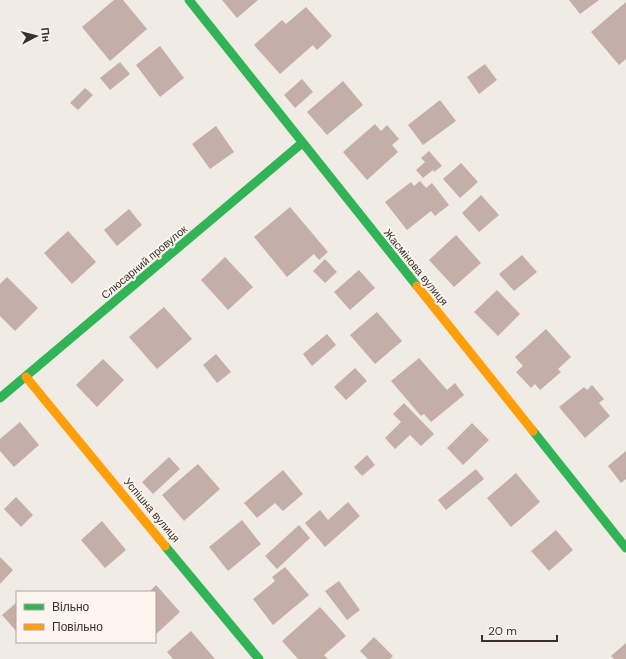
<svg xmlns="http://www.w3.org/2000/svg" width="626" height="659" viewBox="0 0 626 659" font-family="'DM Sans',sans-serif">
<rect width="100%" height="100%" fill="#f0ebe5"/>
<g fill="#c3afa7">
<polygon points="114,0 123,0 147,29 110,61 82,27"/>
<polygon points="222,0 258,0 237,18"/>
<polygon points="569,0 599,0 580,14"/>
<polygon points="626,2 626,59 619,65 591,32"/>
<polygon points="306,7 332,36 317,50 313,45 280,74 254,45 282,20 286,24"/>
<polygon points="160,46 184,78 160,97 136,65"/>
<polygon points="120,62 130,74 110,90 100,78"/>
<polygon points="485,64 497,80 479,94 467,77"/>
<polygon points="302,79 313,92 295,108 284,95"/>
<polygon points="343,81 363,105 327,135 307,112"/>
<polygon points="85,88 93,95 78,110 70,103"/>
<polygon points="440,100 456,121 423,145 408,125"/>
<polygon points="375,124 381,131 387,125 399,139 392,145 398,152 367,180 343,152"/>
<polygon points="216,126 234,152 210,169 192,144"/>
<polygon points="429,151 442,166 434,172 433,170 423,178 416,170 425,162 421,158"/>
<polygon points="461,163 478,182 460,198 443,179"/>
<polygon points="420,181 426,188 432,183 449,205 435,216 431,211 407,230 385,202 411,182 414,186"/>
<polygon points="481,195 499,215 479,232 462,213"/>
<polygon points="290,207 328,252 319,260 314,254 287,277 254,237"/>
<polygon points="129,209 142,225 117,246 104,230"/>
<polygon points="68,231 96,262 72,284 44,253"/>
<polygon points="456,235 481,263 454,287 429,260"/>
<polygon points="522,255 537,272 514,291 499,274"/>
<polygon points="225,257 253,287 228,310 201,280"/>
<polygon points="325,259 337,272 325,283 313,271"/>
<polygon points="359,270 375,288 350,310 334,292"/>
<polygon points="7,277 38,308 15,331 0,316 0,284"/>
<polygon points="497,290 520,314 498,336 474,312"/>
<polygon points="164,307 192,339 157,369 129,337"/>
<polygon points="377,312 402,341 375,364 350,335"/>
<polygon points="546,329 571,357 558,369 561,372 540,390 535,384 531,388 516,372 523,366 515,357"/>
<polygon points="327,334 336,345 312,366 303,354"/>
<polygon points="216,354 231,372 217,383 203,365"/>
<polygon points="419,358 447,390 455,383 464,395 431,422 424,414 421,416 391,381"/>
<polygon points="103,359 124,380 97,407 76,385"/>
<polygon points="355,368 367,381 346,400 334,387"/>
<polygon points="592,385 604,399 599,403 610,416 585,438 559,407 584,387 587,390"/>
<polygon points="404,403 434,434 421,446 410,435 395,449 385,438 401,422 393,414"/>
<polygon points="20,422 39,445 14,467 0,451 0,439"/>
<polygon points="472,423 489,440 463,465 447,448"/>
<polygon points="626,451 626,479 621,483 608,466"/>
<polygon points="367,455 375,465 362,476 354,467"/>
<polygon points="169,457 180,469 153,494 142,482"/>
<polygon points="198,464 220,489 184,521 162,495"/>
<polygon points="476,469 484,479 446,510 438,500"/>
<polygon points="283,470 303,494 283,511 275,503 257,518 244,503"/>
<polygon points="516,473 540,502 511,527 487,498"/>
<polygon points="16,497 33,515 21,527 4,509"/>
<polygon points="348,502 360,516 325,547 305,523 320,510 328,520"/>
<polygon points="242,520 261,544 228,571 209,547"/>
<polygon points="102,521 126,550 105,568 81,540"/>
<polygon points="299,525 310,538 277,569 265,556"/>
<polygon points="556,530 573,550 549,571 531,551"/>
<polygon points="0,557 13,570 0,584"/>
<polygon points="285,567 309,595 273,625 253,599 275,581 272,577"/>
<polygon points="339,581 360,610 347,620 325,591"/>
<polygon points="156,585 180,612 155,635 155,592 149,592"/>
<polygon points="17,602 17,632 2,615"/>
<polygon points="320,607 346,636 324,655 328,659 298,659 282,641"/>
<polygon points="191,631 215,659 173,659 167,652"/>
<polygon points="374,637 393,656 390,659 368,659 360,651"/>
<polygon points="626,643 626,659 614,659 611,656"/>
</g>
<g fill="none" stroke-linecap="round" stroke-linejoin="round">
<g stroke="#30b455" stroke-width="9">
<polyline points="189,0 417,286"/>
<polyline points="0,398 302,143"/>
<polyline points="533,431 626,548"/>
<polyline points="165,546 259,659"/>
</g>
<g stroke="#ff9f0a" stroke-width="9">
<polyline points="417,286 533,431"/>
<polyline points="26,377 165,546"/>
</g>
</g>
<g text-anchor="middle" stroke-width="4" stroke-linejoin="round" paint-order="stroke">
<g font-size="11" fill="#3b302b" stroke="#fbf5ee">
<text transform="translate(144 262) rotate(-40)" y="4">Слюсарний провулок</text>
<text transform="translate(416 267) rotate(51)" y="4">Жасмінова вулиця</text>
<text transform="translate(152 510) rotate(50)" y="4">Успішна вулиця</text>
</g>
</g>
<rect x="16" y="591" width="140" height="52" fill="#fbf5ee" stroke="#aea6a0"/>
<rect x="24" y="604" width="20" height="6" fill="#30b455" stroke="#aea6a0"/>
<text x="52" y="611" font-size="12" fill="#3b302b">Вільно</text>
<rect x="24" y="624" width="20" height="6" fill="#ff9f0a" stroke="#aea6a0"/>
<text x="52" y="631" font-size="12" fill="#3b302b">Повільно</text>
<g transform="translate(36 36) rotate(83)" stroke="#fbf5ee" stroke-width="3" paint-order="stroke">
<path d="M0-3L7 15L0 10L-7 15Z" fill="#3b302b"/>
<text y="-6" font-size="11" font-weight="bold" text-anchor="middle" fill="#3b302b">Пн</text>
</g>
<path d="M482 635v6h75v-6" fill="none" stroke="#3b302b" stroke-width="2"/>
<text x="488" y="635" font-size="12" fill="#3b302b" stroke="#fbf5ee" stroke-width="3" paint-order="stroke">20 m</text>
</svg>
